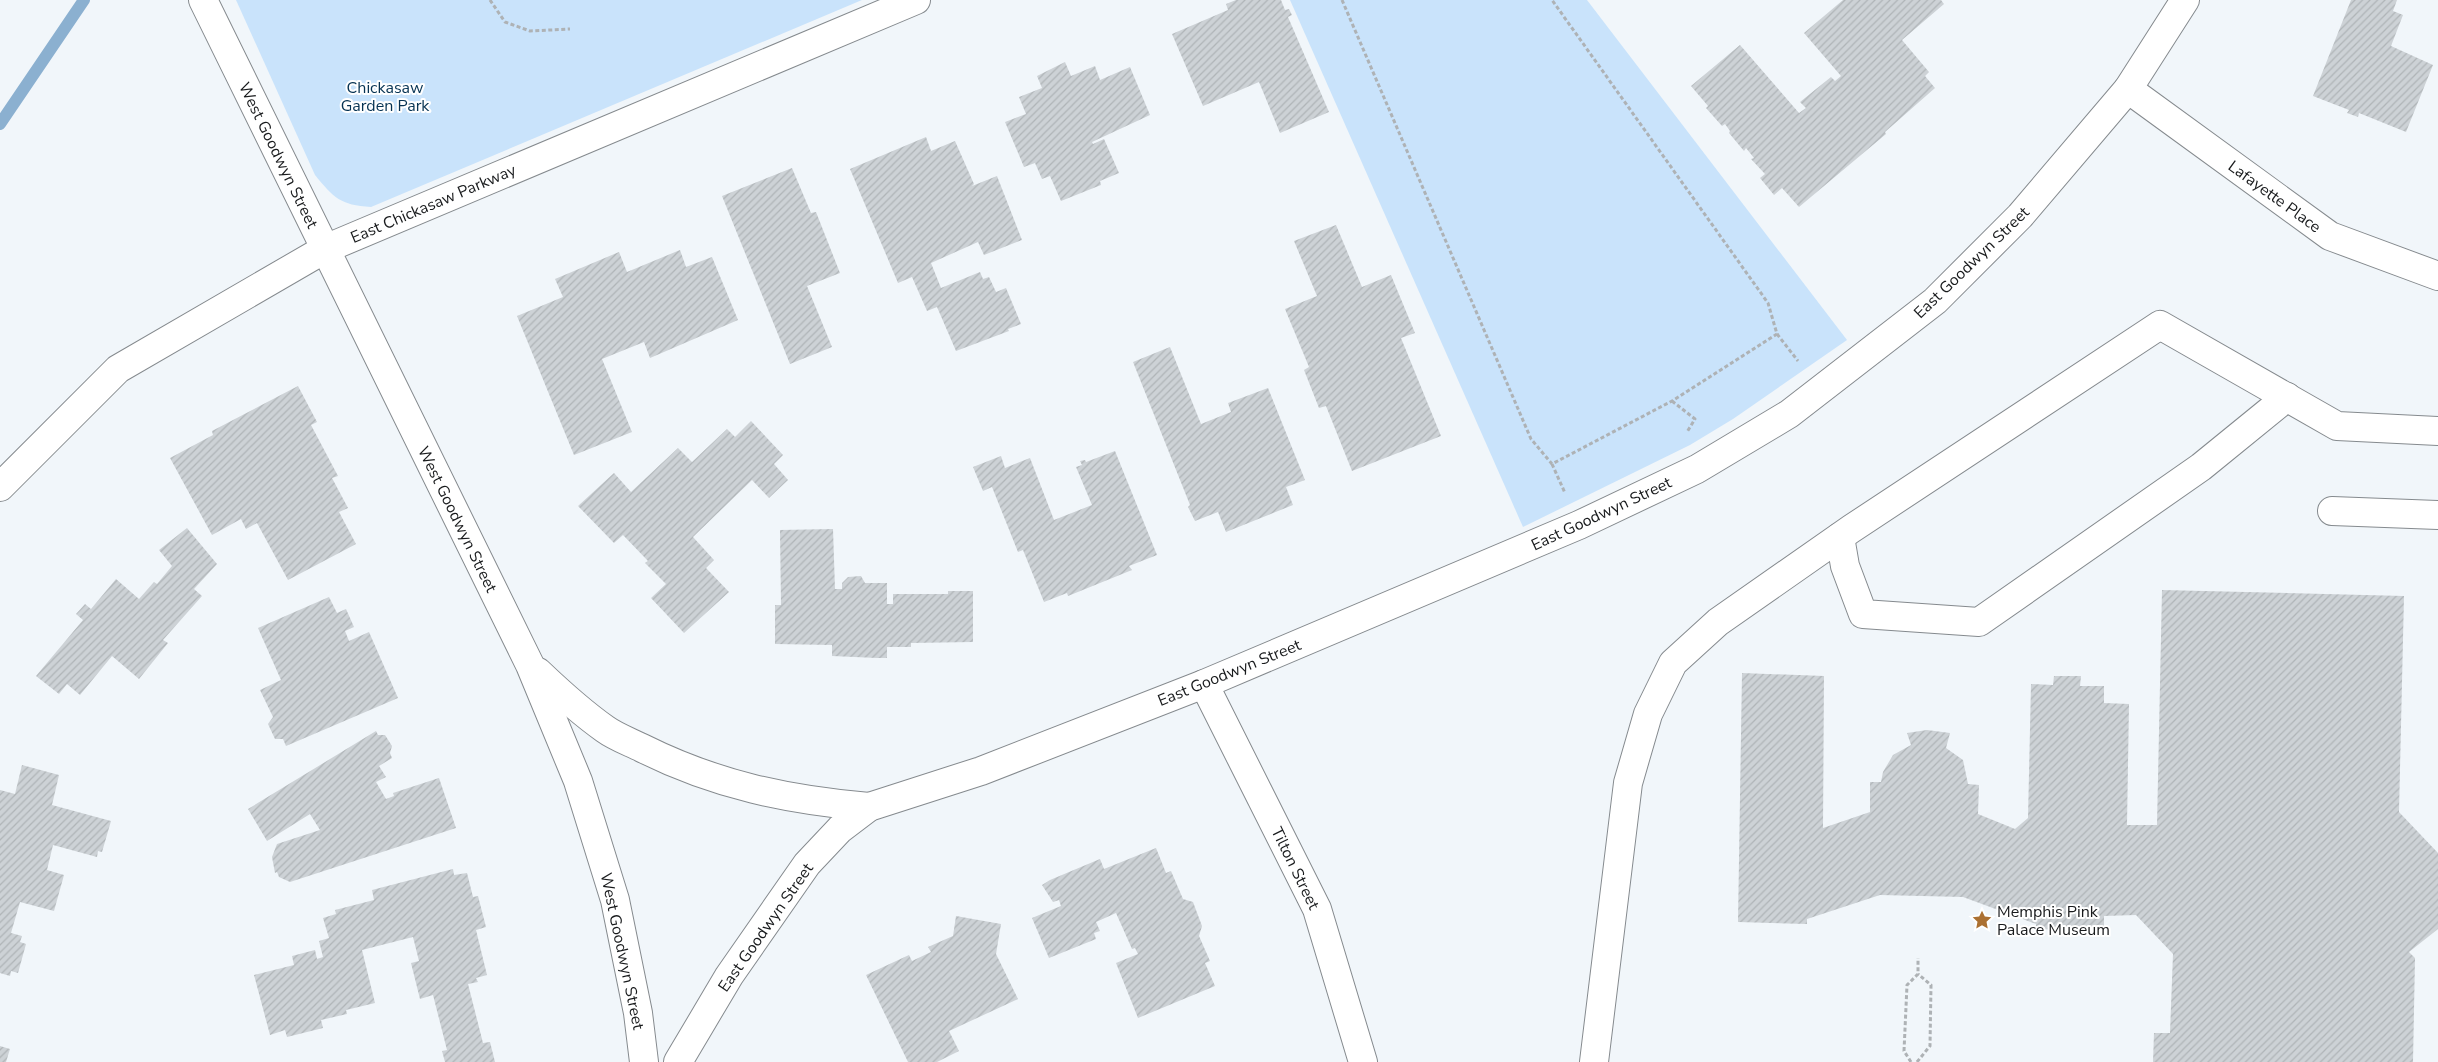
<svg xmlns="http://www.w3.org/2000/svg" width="2438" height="1062" viewBox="0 0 2438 1062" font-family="'Nunito Sans',sans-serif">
<defs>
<pattern id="building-hatch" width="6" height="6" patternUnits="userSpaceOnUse" patternTransform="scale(1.25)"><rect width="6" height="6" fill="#cdd2d6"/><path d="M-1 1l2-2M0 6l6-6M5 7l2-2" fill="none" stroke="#afb4b7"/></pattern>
</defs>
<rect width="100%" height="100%" fill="#f1f6fa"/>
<g fill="#c9e3fb">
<path d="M 236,0 L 862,0 L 371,207 C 340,205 334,198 315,175 Z"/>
<polygon points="1290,0 1587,0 1847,340 1733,419 1690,445 1523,527"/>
</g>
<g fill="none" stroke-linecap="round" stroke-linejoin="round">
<polyline stroke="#8bb0d0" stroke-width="12" points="0,124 84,0"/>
</g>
<g fill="url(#building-hatch)">
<polygon points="1236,0 1281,0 1285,10 1289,9 1292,15 1288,17 1329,112 1280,133 1259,82 1203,106 1172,34 1228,10 1226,4"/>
<polygon points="1843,0 1941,0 1944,4 1902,40 1929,72 1925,76 1935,88 1885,132 1886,134 1799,207 1782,188 1774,195 1760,178 1765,174 1751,159 1754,158 1746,148 1744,151 1729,133 1730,131 1725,124 1722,126 1706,108 1708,106 1691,86 1740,45 1799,113 1806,108 1800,102 1831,77 1835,81 1841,76 1804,33"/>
<polygon points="2351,0 2397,0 2393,11 2403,15 2391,46 2433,65 2406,132 2359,113 2358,117 2347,113 2349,110 2313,96"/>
<polygon points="1065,62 1071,76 1095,66 1100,80 1130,67 1150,115 1092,142 1093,144 1104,139 1119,173 1100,181 1101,185 1061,201 1050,176 1042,179 1035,163 1024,167 1005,122 1026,114 1019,97 1042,88 1037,76"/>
<polygon points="926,137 931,151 955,141 974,184 972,186 997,176 1022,240 984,255 978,242 931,263 941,288 980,272 983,279 989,277 996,292 1006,288 1021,324 1008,329 1009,331 956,351 937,307 927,311 912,277 898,283 850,169"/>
<polygon points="792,168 811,213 816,212 840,273 807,286 832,347 790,364 722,196"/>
<polygon points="1336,225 1362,287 1391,275 1415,333 1401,338 1441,436 1352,471 1326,406 1319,408 1304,370 1309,367 1285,309 1317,296 1294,241"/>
<polygon points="680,250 686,267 712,257 738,320 650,358 644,342 602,359 632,432 574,455 517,316 563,297 555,279 619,252 627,272"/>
<polygon points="1170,347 1201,424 1231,412 1228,403 1268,388 1305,480 1286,487 1293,505 1226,532 1218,512 1195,521 1188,507 1190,505 1133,362"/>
<polygon points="298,386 317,422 311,425 338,476 332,478 348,508 339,512 356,544 288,580 257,523 246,529 241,519 212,535 170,458 213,435 212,431"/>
<polygon points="751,421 783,455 774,464 788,480 769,498 752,480 693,537 714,560 706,568 729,592 684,633 651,598 666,584 645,563 648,561 623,535 614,543 578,506 614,473 631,492 678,448 692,462 727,429 735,437"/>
<polygon points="1115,451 1157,555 1129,566 1132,570 1068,596 1067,593 1044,602 1023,550 1018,552 992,487 983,491 973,467 1001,456 1005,468 1030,458 1054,520 1092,505 1076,467 1082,465 1080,461 1085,460 1086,462"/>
<polygon points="187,528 217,564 194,589 202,596 163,640 168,643 139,679 112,656 80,695 67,684 59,694 36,676 83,620 76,614 85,604 91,609 116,579 139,599 154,582 157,584 172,566 159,550"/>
<polygon points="833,529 835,589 842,589 842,583 848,577 861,576 865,583 887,583 887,604 893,604 893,594 948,594 948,591 973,591 973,642 911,643 911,647 887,647 887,658 877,658 832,656 832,645 775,644 775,605 781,605 780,530"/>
<polygon points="2162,590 2404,596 2399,812 2438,853 2438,929 2409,952 2415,958 2413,1062 2153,1062 2154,1033 2170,1033 2173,954 2136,915 2104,916 2104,931 2036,929 2036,924 1963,897 1880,895 1807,919 1807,924 1738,922 1742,673 1824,676 1823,828 1870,812 1870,782 1881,782 1883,772 1893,755 1911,745 1907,733 1927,730 1950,733 1946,748 1963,760 1968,784 1979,785 1978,814 2015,829 2028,818 2031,684 2053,685 2054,676 2081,676 2080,686 2104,686 2104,703 2129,704 2127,825 2157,825"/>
<polygon points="329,597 337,613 346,609 354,627 345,631 349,641 369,632 398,698 286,746 283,739 275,739 268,724 273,717 260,690 281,680 258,628"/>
<polygon points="376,731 378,735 385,735 392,746 390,753 392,758 379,766 386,777 376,782 386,799 394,796 393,793 439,778 456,828 290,882 279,877 277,872 275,873 272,857 277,844 320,830 310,814 267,841 248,809"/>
<polygon points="22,765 59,775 52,805 111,821 102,852 98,851 97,857 53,845 47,870 64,875 54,911 20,902 11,933 22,936 20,942 26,944 18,973 11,971 10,976 0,973 0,790 15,794"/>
<polygon points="1156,848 1166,873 1171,871 1183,899 1193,902 1202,926 1199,936 1210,961 1205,963 1215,986 1138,1018 1116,963 1138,954 1135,948 1132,949 1116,913 1096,922 1100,931 1094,933 1096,939 1049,958 1032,918 1061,906 1059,900 1053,902 1042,885 1050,880 1100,859 1104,869"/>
<polygon points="453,869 454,875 467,873 473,897 478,896 486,927 476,930 487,975 476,978 478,982 468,984 483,1043 490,1042 495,1062 445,1062 442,1051 447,1050 433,995 420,999 411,963 419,961 413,937 362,950 375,1003 346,1010 347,1014 321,1020 323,1028 287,1037 285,1030 270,1035 254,975 294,965 292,956 315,950 317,959 323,957 319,941 329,938 323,918 336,914 335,910 374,900 372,890"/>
<polygon points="956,916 1001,924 996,954 1018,999 949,1031 959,1051 937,1062 908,1062 866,975 909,955 912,961 931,952 928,947 953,936"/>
<polygon points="0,1046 10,1049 6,1062 0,1062"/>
</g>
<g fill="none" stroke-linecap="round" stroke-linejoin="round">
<defs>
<g id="minor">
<polyline points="203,0 530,665 578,781 615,900 638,1013 644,1062"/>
<polyline points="2128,89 2330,236 2438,276"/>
<polyline points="0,487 118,369 325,249 916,0"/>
<polyline points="2332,511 2438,515"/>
<polyline points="1840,537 1845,566 1863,614 1979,622 2201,467 2287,397"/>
<path d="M 538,672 C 559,692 581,712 605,729 C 616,737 630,742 642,748 C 716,785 788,800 869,807"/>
<polyline points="1204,684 1317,909 1363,1062"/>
<polyline points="678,1062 729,976 807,864 840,829 869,807 981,771 1204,684 1579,525 1697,469 1789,414 1935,301 2020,216 2128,89 2185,0"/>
<polyline points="1594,1062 1628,783 1648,714 1673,663 1718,622 1851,529 2160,325 2337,426 2438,431"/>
</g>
</defs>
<use href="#minor" stroke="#858a8e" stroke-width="30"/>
<g stroke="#aeb2b5" stroke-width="3" stroke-dasharray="4 2.5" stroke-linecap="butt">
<polyline points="490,0 505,22 530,31 570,29"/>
<polyline points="1342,0 1531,439 1552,464 1672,401 1777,334 1768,303 1552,0"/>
<polyline points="1777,334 1798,361"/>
<polyline points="1672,401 1695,419 1687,432"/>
<polyline points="1552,464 1565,493"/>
<polyline points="1911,1062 1904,1051 1907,985 1918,974 1918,958"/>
<polyline points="1917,1062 1930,1046 1931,985 1918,974"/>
</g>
<use href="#minor" stroke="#fff" stroke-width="28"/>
</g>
<defs>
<symbol id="sight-bare" viewBox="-9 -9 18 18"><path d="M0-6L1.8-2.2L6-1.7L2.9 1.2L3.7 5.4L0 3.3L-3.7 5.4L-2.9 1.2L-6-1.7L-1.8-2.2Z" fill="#ab7031" stroke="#fff" stroke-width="2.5" paint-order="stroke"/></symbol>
</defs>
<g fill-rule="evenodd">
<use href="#sight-bare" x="1968" y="906" width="28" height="28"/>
</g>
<g text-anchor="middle" stroke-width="4" stroke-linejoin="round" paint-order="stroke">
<g font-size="16" fill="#053252" stroke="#fff">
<text x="385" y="93">Chickasaw<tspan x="385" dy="18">Garden Park</tspan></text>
</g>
<g font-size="16" fill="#181a1c" stroke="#fff">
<text transform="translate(279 155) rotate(64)" y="6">West Goodwyn Street</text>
<text transform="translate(2275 196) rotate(36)" y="6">Lafayette Place</text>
<text transform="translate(433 203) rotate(-23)" y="6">East Chickasaw Parkway</text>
<text transform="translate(1971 262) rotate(-44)" y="6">East Goodwyn Street</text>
<text transform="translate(1601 513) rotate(-25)" y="6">East Goodwyn Street</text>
<text transform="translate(458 519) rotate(64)" y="6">West Goodwyn Street</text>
<text transform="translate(1229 672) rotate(-22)" y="6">East Goodwyn Street</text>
<text transform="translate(1296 868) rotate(64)" y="6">Tilton Street</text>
<text transform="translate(765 927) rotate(-55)" y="6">East Goodwyn Street</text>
<text transform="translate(623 951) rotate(78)" y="6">West Goodwyn Street</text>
</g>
<g font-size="16" fill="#181a1c" stroke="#fff" text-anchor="start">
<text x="1997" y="917">Memphis Pink<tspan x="1997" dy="18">Palace Museum</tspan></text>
</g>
</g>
</svg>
